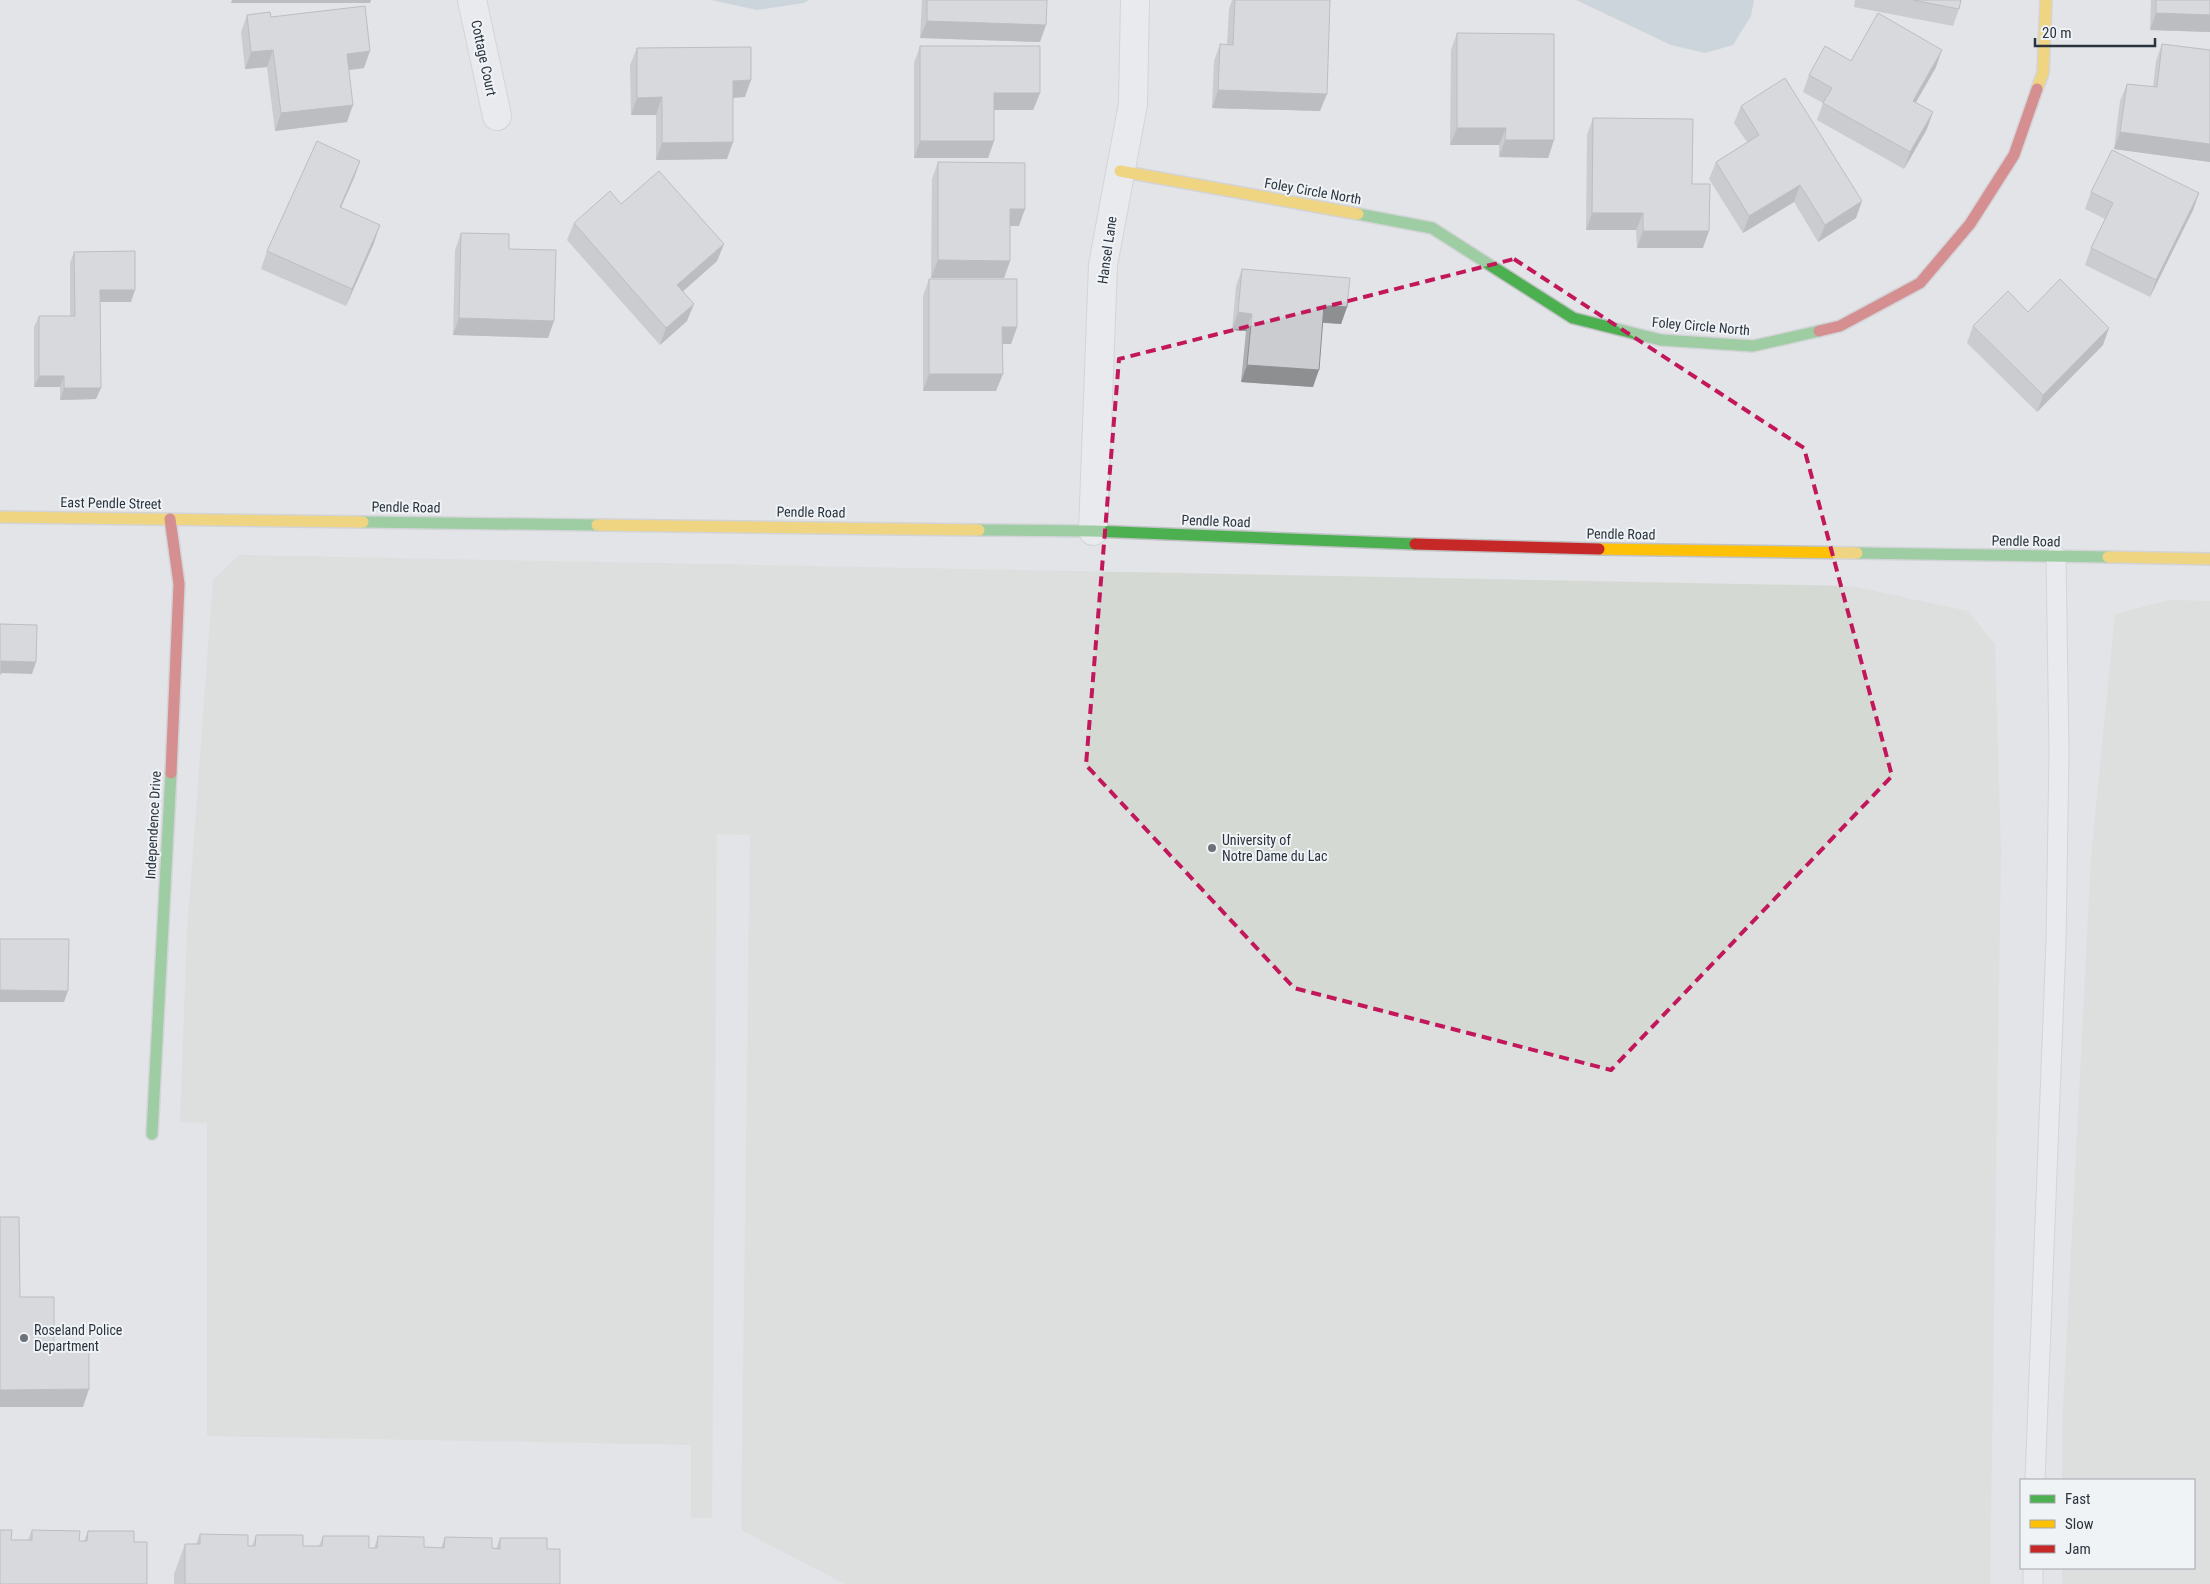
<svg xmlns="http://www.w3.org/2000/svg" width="2210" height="1584" viewBox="0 0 2210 1584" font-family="'Roboto Condensed',sans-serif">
<rect width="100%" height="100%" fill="#e2e4e7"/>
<g fill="#d4dad3">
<polygon points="239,555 1851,586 1968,611 1995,644 2001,852 1990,1584 845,1584 741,1530 750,835 717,834 712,1518 691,1518 691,1445 207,1436 207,1123 180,1122 187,932 213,580"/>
<polygon points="2170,600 2210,601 2210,1584 2062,1584 2062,1568 2194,1568 2194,1480 2062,1480 2062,1429 2091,857 2115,614"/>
</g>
<g fill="#b4c3ce">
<polygon points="711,0 809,0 804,3 757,10"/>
<polygon points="1576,0 1754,0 1751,16 1733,45 1705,53 1671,45"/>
</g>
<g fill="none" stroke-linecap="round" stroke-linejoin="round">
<defs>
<g id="lane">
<polyline points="2035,1480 2056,942 2059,752 2056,556"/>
<polyline points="2033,1584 2033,1568"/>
</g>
<g id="street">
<polyline points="472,0 497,116"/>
<polyline points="1093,531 1103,265 1133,104 1135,0"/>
</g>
<g id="fast">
<polyline points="1358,214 1432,228 1573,318 1661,340 1753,346 1819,331"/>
<polyline points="363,522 597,525"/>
<polyline points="979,530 1093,531 1415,544"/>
<polyline points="1857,553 2108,557"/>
<polyline points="152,1134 171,773"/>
</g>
<g id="slow">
<polyline points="2037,89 2043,73 2046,0"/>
<polyline points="1120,171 1358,214"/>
<polyline points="0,517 363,522"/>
<polyline points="597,525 979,530"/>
<polyline points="1599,549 1857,553"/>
<polyline points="2108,557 2210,559"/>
</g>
<g id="jam">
<polyline points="1819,331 1840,326 1920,283 1970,224 2014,155 2037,89"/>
<polyline points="170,519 179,584 171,773"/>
<polyline points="1415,544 1599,549"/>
</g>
</defs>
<use href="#lane" stroke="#c1c2c5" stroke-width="21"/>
<use href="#street" stroke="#c1c2c5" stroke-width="30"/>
<use href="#fast" stroke="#c1c2c5" stroke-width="14"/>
<use href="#slow" stroke="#c1c2c5" stroke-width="14"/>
<use href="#jam" stroke="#c1c2c5" stroke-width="14"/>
<use href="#lane" stroke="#f1f2f4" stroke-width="19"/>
<use href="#street" stroke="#f1f2f4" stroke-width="28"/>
<use href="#fast" stroke="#4caf50" stroke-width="11"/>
<use href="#slow" stroke="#ffc107" stroke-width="11"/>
<use href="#jam" stroke="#c62828" stroke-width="11"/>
</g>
<g fill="#afafb2">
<polygon points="922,0 1047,0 1040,42 920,38"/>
<polygon points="1232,0 1330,0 1320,111 1212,108 1214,61 1220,44 1227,44 1229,9"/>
<polygon points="1855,0 1961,0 1959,9 1953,26 1854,7"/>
<polygon points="2151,0 2210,0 2210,32 2150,30"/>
<polygon points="247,15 271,17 364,68 349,70 347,122 275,131 267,67 245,69 241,32"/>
<polygon points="1457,33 1554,140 1548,158 1499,157 1499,145 1450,145 1451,50"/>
<polygon points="2162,44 2210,50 2210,162 2114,149 2120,101 2127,84 2153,87 2156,61"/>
<polygon points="920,46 1040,93 1033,110 994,110 994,141 988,158 914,158 914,63"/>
<polygon points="637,48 745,97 733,98 727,159 656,160 656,115 631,115 630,65"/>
<polygon points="1936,67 1916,102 1927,129 1904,169 1817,120 1823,103 1803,92 1809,75"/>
<polygon points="1741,106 1856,218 1818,242 1794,202 1743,233 1709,179 1716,162 1747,142 1734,123"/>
<polygon points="1593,118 1692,184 1703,248 1637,248 1636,230 1586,230 1587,135"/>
<polygon points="360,161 354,178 341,208 374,243 346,306 261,269 267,251"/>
<polygon points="938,162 1019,226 1010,226 1010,261 1004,278 931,278 932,179"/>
<polygon points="2091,192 2199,193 2193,210 2150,297 2085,265 2091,248 2105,219 2085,209"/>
<polygon points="574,223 724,244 717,261 683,291 687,321 660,345 567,240"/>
<polygon points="461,233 509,249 548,338 453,335 455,250"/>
<polygon points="74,252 131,302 100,302 96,399 60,400 60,387 34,387 34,327 39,316 70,316 70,263"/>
<polygon points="1242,269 1347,307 1341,324 1323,323 1313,387 1241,382 1246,331 1232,330 1236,286"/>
<polygon points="929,279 1017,327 1011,344 1002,344 996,391 923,391 923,296"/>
<polygon points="2028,312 2103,345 2037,412 1967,343 1973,326"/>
<polygon points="32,1530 79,1541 84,1541 88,1531 134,1542 147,1584 11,1540 28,1540"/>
<polygon points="200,1534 248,1546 252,1546 256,1535 303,1546 319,1546 323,1536 369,1548 374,1548 378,1536 424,1547 441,1548 445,1537 492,1548 496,1549 500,1538 547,1549 560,1584 174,1584 174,1574 185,1544 196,1544"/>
</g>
<g fill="#8e8f91">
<polygon points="232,0 371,0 370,3 231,3"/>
<polygon points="2156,13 2210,15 2210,32 2150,30"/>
<polygon points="927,21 1046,25 1040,42 920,38"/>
<polygon points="273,50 267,67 245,69 251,52"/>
<polygon points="1942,50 1936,67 1907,118 1913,101"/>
<polygon points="370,51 364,68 341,71 347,54"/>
<polygon points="751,80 745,97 726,98 733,81"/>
<polygon points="1218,90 1327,94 1320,111 1212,108"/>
<polygon points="994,93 1040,93 1033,110 988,110"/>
<polygon points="662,97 656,115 631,115 637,98"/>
<polygon points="353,105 347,122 275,131 281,113"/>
<polygon points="1933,112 1927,129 1904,169 1910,152"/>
<polygon points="1457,128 1506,128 1499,145 1450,145"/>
<polygon points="2120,132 2210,144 2210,162 2114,149"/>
<polygon points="1505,140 1554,140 1548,158 1499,157"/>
<polygon points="920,141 994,141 988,158 914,158"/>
<polygon points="733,142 727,159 656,160 662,143"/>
<polygon points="360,161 354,178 333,224 340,207"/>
<polygon points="1800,185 1794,202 1743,233 1749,216"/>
<polygon points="2199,193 2193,210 2150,297 2156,280"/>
<polygon points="1862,201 1856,218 1818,242 1825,225"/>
<polygon points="1010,209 1025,209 1019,226 1004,226"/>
<polygon points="1592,213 1643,213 1636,230 1586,230"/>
<polygon points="380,225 374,243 346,306 352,289"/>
<polygon points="1643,231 1709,231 1703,248 1637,248"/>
<polygon points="724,244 717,261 671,302 677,285"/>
<polygon points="938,260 1010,261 1004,278 931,278"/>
<polygon points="100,290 135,290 131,302 96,302"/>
<polygon points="694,304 687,321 660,345 666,328"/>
<polygon points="1324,305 1347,307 1341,324 1318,322"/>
<polygon points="1238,312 1252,314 1246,331 1232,330"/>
<polygon points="459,318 554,321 548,338 453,335"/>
<polygon points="1002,327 1017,327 1011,344 996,344"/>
<polygon points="2109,328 2103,345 2037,412 2043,395"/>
<polygon points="1247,365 1319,370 1313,387 1241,382"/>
<polygon points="929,374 1003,374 996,391 923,391"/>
<polygon points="39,376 64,376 60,387 34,387"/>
<polygon points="64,388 101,388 96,399 60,400"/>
<polygon points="1,661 36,662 32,674 0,673"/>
<polygon points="0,990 68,991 64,1002 0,1002"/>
<polygon points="89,1389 83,1407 0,1407 0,1390"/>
</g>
<g fill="#cbcccf" stroke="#8e8f91">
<polygon points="927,0 1047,0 1046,25 927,21"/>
<polygon points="1235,0 1330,0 1327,94 1218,90 1220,44 1233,45"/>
<polygon points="1913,0 1961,0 1959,9"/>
<polygon points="2156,0 2210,0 2210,15 2156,13"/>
<polygon points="365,6 370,51 347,54 353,105 281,113 273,50 251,52 247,15 270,12 271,17"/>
<polygon points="1878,13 1942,50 1913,101 1933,112 1910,152 1823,103 1832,88 1809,75 1825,46 1851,61"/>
<polygon points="1457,33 1554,34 1554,140 1505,140 1506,128 1457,128"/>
<polygon points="2162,44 2210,50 2210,144 2120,132 2127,84 2157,87"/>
<polygon points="920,46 1040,46 1040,93 994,93 994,141 920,141"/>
<polygon points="751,47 751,80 733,81 733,142 662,143 662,97 637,98 637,48"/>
<polygon points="1785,78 1862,201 1825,225 1800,185 1749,216 1716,162 1759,135 1741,106"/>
<polygon points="1593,118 1693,119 1692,184 1710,184 1709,231 1643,231 1643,213 1592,213"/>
<polygon points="317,141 360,161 340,207 380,225 352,289 267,251"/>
<polygon points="2112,150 2199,193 2156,280 2091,248 2113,203 2091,192"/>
<polygon points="938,162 1025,163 1025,209 1010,209 1010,261 938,260"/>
<polygon points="659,171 724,244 677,285 694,304 666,328 574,223 610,191 621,204"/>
<polygon points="461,233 509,234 509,249 556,250 554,321 459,318"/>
<polygon points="135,251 135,290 100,290 101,388 64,388 64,376 39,376 39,316 75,316 74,252"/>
<polygon points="1242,269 1350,278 1347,307 1324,305 1319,370 1247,365 1252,314 1238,312"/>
<polygon points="929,279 1017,279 1017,327 1002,327 1003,374 929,374"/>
<polygon points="2060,279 2109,328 2043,395 1973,326 2008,291 2028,312"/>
<polygon points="0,624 37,625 36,662 1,661 1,674 0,674"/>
<polygon points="0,939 69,939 68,991 0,990"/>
<polygon points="0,1217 19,1217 20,1297 54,1297 54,1345 89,1345 89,1389 0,1390"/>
<polygon points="0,1530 12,1530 11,1540 32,1540 32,1530 80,1531 79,1541 87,1541 88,1531 134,1531 134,1542 147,1542 147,1584 0,1584"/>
<polygon points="200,1534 248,1535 248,1546 255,1546 256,1535 303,1535 303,1546 322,1546 323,1536 369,1536 369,1548 377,1548 378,1536 424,1537 424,1547 444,1548 445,1537 492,1538 492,1548 500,1549 500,1538 547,1538 547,1549 560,1549 560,1584 185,1584 185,1544 200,1544"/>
</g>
<path d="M0 0H2210V1584H0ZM 1514,259 L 1804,448 L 1892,776 L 1611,1070 L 1294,988 L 1086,765 L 1119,359 Z" fill="#e2e4e7" fill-opacity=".55" fill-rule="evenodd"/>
<path fill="none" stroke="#c2185b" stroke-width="4" stroke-dasharray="10 6" stroke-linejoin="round" d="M 1514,259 L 1804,448 L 1892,776 L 1611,1070 L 1294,988 L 1086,765 L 1119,359 Z"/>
<g fill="#6b7279" stroke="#f0f3f6" stroke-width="2">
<circle cx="1212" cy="848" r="5"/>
<circle cx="24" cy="1338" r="5"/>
</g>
<g text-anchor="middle" stroke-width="4" stroke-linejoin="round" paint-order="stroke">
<g font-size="14" fill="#2b343e" stroke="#f0f3f6">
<text transform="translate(484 58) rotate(78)" y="5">Cottage Court</text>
<text transform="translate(1313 191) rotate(10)" y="5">Foley Circle North</text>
<text transform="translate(1107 250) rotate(-82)" y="5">Hansel Lane</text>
<text transform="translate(1701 326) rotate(5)" y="5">Foley Circle North</text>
<text transform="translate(111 503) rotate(1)" y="5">East Pendle Street</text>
<text transform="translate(406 507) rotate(1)" y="5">Pendle Road</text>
<text transform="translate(811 512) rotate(1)" y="5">Pendle Road</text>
<text transform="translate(1216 521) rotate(2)" y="5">Pendle Road</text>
<text transform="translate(1621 534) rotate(1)" y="5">Pendle Road</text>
<text transform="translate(2026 541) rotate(1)" y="5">Pendle Road</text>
<text transform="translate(153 825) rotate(-87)" y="5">Independence Drive</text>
</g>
<g font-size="14" fill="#2b343e" stroke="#f0f3f6" text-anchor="start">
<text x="1222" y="845">University of<tspan x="1222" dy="16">Notre Dame du Lac</tspan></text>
<text x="34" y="1335">Roseland Police<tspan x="34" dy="16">Department</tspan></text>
</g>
</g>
<rect x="2020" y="1479" width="175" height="90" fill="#f0f3f6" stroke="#a1a7ac"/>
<rect x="2030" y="1495" width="25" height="8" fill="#4caf50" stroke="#a1a7ac"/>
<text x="2065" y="1504" font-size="15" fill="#2b343e">Fast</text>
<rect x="2030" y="1520" width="25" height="8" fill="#ffc107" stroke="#a1a7ac"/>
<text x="2065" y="1529" font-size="15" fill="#2b343e">Slow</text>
<rect x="2030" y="1545" width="25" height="8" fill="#c62828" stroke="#a1a7ac"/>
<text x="2065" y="1554" font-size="15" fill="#2b343e">Jam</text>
<path d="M2035 38v8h120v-8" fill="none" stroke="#2b343e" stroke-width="2.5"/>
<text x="2042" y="38" font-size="15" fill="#2b343e" stroke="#f0f3f6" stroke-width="4" paint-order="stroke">20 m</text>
</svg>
